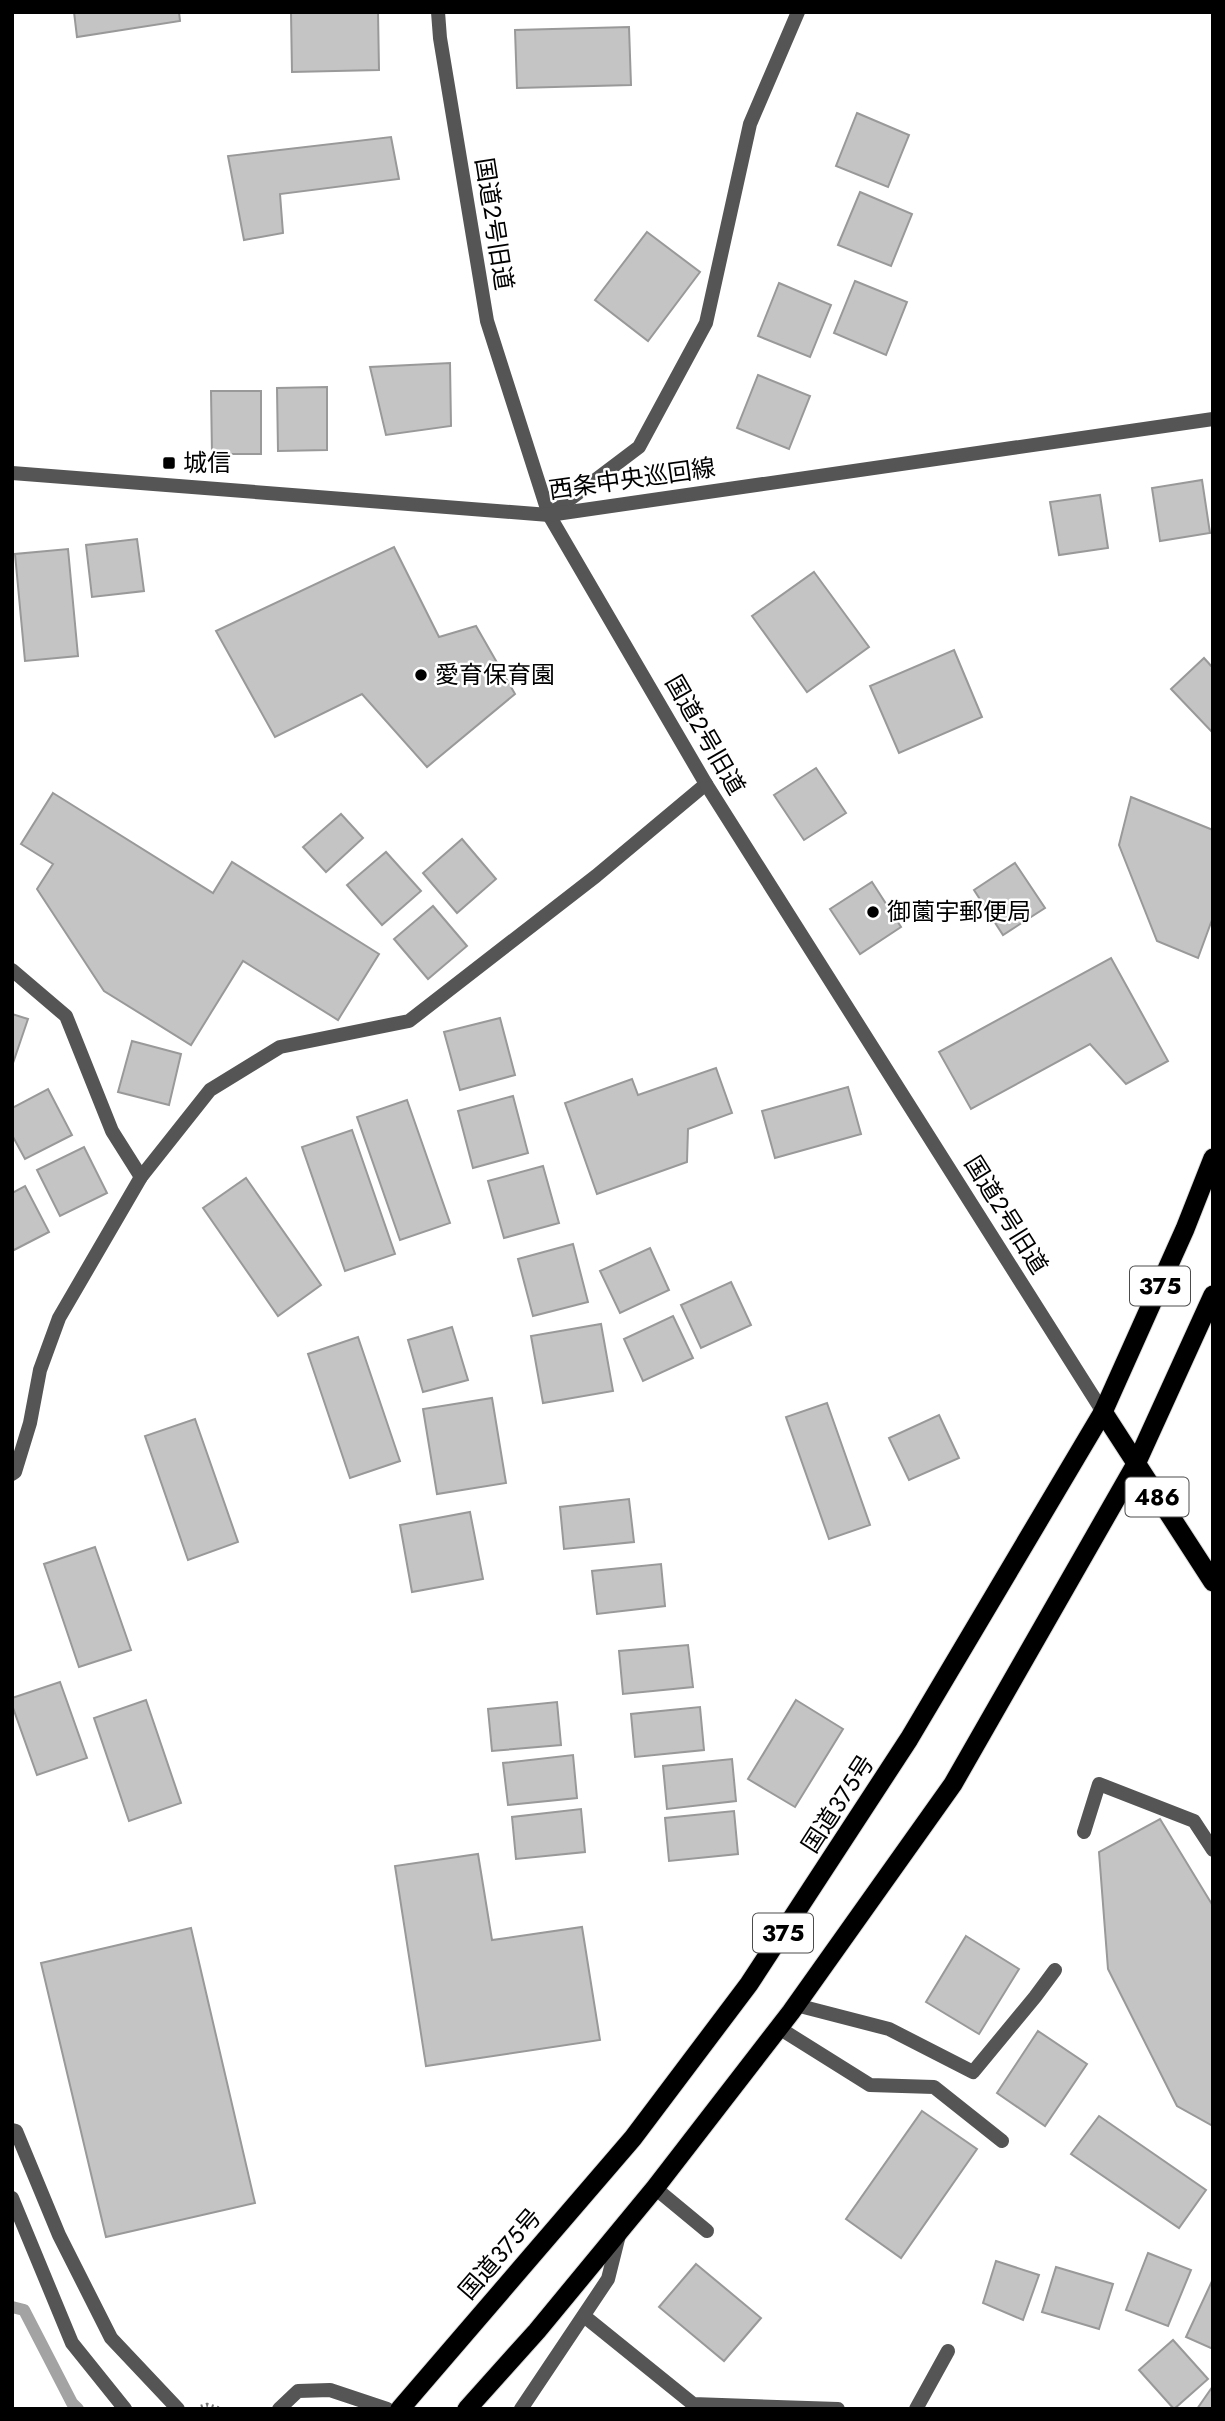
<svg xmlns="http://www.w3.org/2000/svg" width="1225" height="2421" viewBox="0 0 1225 2421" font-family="Jost,'Noto Sans JP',sans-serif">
<rect width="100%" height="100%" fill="#fff"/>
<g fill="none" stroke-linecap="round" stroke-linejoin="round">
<polyline stroke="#a3a3a3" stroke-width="12" points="12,2307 24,2310 72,2403 78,2409"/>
</g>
<g fill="#c4c4c4" stroke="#999" stroke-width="2">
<polygon points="74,12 179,12 180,21 77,37"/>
<polygon points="291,12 378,12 379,70 292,72"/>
<polygon points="629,27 631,85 517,88 515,30"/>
<polygon points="857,113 909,135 888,187 836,166"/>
<polygon points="391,137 399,179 280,194 283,233 244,240 228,156"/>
<polygon points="860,192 912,214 891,266 838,245"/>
<polygon points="647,232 700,272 648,341 595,300"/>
<polygon points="855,281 907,302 886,355 834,333"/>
<polygon points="779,283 831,305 810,357 758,336"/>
<polygon points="450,363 451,426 386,435 370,367"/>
<polygon points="758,375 810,396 789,449 737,428"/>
<polygon points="327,387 327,450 278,451 277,388"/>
<polygon points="211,391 261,391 261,454 212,454"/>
<polygon points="1202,480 1210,533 1160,541 1152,488"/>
<polygon points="1100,495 1108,548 1059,555 1050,502"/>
<polygon points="137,539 144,591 92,597 86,545"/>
<polygon points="394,547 439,637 476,626 515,694 427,767 362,694 275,737 216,631"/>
<polygon points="68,549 78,656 25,661 15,554"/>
<polygon points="814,572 869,647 807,692 752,616"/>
<polygon points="954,650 982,717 899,753 870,686"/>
<polygon points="1204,658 1213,668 1213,733 1171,689"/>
<polygon points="816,768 846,813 804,840 774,795"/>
<polygon points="53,793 213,893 232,862 379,954 338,1020 243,961 191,1045 104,991 37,889 53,864 21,844"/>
<polygon points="1131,797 1213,830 1213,917 1198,958 1157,941 1119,845"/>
<polygon points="341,814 363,838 326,872 303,847"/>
<polygon points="462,839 496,879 457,913 423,873"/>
<polygon points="386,852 421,891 382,925 347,885"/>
<polygon points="1015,863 1045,908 1003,935 974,890"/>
<polygon points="872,882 901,927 860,954 830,909"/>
<polygon points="433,906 467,946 428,979 394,939"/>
<polygon points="1111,958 1168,1061 1126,1084 1090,1044 971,1109 939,1052"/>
<polygon points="12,1014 28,1019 12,1066"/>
<polygon points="500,1018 515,1075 460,1090 444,1032"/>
<polygon points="132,1041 181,1054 169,1105 118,1092"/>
<polygon points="716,1068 732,1113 688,1129 687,1162 597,1194 565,1103 632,1079 638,1095"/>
<polygon points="848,1087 861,1134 775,1158 762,1111"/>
<polygon points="48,1089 72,1135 25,1159 12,1135 12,1108"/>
<polygon points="513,1096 528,1153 473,1168 458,1111"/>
<polygon points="407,1100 450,1223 400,1240 357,1117"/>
<polygon points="352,1130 395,1254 345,1271 302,1147"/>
<polygon points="84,1147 107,1193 60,1216 37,1170"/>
<polygon points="543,1166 559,1223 504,1238 488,1181"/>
<polygon points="246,1178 321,1285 278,1316 203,1208"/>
<polygon points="25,1186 49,1232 12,1251 12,1193"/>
<polygon points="573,1244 588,1302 533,1316 518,1259"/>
<polygon points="650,1248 669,1290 620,1313 600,1271"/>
<polygon points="731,1282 751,1325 701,1348 681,1305"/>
<polygon points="673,1316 693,1358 643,1381 624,1339"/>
<polygon points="601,1324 613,1391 543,1403 531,1336"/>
<polygon points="452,1327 468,1380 423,1392 408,1340"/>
<polygon points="358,1337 400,1461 350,1478 308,1354"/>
<polygon points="492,1398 506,1483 437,1494 423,1409"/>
<polygon points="827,1403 870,1525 829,1539 786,1417"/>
<polygon points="939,1415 959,1458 909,1480 889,1438"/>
<polygon points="195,1419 238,1542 188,1560 145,1436"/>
<polygon points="629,1499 634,1542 564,1549 560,1507"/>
<polygon points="470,1512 483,1579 412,1592 400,1525"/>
<polygon points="95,1547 131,1650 79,1667 44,1564"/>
<polygon points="661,1564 665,1606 597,1614 592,1571"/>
<polygon points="688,1645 693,1687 623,1694 619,1651"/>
<polygon points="60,1682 87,1758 37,1775 12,1705 12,1698"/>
<polygon points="146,1700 181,1803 129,1821 94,1718"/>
<polygon points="796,1700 843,1729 795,1807 748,1779"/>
<polygon points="557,1702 561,1745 492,1751 488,1709"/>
<polygon points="700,1707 704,1750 635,1757 631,1714"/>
<polygon points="573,1755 577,1798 508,1805 503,1763"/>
<polygon points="732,1759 736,1801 667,1809 663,1766"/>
<polygon points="581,1809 585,1852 516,1859 512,1817"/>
<polygon points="734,1811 738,1854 669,1861 665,1818"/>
<polygon points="1160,1819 1213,1906 1213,2126 1177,2106 1108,1969 1099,1852"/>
<polygon points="478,1854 492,1940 582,1927 600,2040 426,2066 395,1866"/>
<polygon points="191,1928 255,2203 106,2237 41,1963"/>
<polygon points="966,1936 1019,1969 979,2034 926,2002"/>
<polygon points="1038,2031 1087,2064 1045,2126 997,2093"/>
<polygon points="922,2111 977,2149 901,2258 846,2219"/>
<polygon points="1099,2116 1206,2190 1179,2228 1071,2154"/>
<polygon points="1148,2253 1191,2270 1168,2326 1126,2310"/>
<polygon points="996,2261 1039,2275 1023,2320 983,2303"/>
<polygon points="696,2264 761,2318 724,2361 659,2307"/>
<polygon points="1056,2267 1113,2284 1099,2329 1042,2312"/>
<polygon points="1213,2279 1213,2349 1186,2337"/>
<polygon points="1173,2340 1208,2379 1174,2409 1139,2370"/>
<polygon points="1213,2386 1213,2409 1197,2409"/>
</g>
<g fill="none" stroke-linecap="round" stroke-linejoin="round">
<defs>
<g id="trunk">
<polyline points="1103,1412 1213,1582"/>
<polyline points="400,2409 633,2138 749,1984 909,1739 1103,1412 1185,1229 1213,1158"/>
<polyline points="467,2409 537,2331 655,2188 791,2012 953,1784 1136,1464 1213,1295"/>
</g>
</defs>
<use href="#trunk" stroke="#dbdbdb" stroke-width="21"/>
<polyline stroke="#777" stroke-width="4.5" stroke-dasharray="2 3.5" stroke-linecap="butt" points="201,2407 207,2405 220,2409"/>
<g stroke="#555" stroke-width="14">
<polyline points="1084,1832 1099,1784 1194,1821 1213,1850"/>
<polyline points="796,2005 889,2029 973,2072 1035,1997 1055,1970"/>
<polyline points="779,2028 870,2085 934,2087 1002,2141"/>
<polyline points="655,2188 707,2231"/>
<polyline points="584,2316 693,2404 838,2409"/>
<polyline points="916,2409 948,2351"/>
</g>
<g stroke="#555" stroke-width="14">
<polyline points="549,515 639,447 706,323 750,124 798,12"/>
<polyline points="12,970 66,1016 112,1131 141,1177"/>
<polyline points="12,1474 15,1472 30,1423 40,1370 59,1318 141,1177 210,1090 280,1047 409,1021 596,876 706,784"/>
<polyline points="12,2130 16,2131 59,2235 111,2338 178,2409"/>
<polyline points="12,2198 72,2343 125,2409"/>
<polyline points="279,2409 298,2391 330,2390 387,2409"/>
</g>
<g stroke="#555" stroke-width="14">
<polyline points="438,12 440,38 487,321 549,515 706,784 1103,1412"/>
<polyline points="12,473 549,515 1213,419"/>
<polyline points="521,2409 608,2279 619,2235"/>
</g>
<use href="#trunk" stroke="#000" stroke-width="19"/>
</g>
<g fill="#000" stroke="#fff" stroke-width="2.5">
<rect x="162" y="456" width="14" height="14" rx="3.5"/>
<circle cx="421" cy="675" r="7"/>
<circle cx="873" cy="912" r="7"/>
</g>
<g text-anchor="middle" stroke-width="5" stroke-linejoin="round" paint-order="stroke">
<g fill="#fff" stroke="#4c4c4c" stroke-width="2">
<rect x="1130" y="1266.5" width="60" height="39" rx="5"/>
<rect x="1125.5" y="1477.5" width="63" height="39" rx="5"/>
<rect x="753" y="1913.5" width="60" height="39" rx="5"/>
</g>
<g font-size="23" font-weight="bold" fill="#000">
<text x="1160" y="1294">375</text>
<text x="1157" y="1505">486</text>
<text x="783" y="1941">375</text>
</g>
<g font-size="24" fill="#000" stroke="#fff">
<text transform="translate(494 224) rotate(81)" y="8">国道2号旧道</text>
<text transform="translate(632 479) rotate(-8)" y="8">西条中央巡回線</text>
<text transform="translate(705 735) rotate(60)" y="8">国道2号旧道</text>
<text transform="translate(1006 1215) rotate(58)" y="8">国道2号旧道</text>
<text transform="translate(838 1804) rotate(-57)" y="8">国道375号</text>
<text transform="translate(500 2254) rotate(-49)" y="8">国道375号</text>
</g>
<g font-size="24" fill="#000" stroke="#fff" text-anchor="start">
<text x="183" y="471">城信</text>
<text x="435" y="683">愛育保育園</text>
<text x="887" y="920">御薗宇郵便局</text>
</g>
</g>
<rect width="1225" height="2421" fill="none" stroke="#000000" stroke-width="28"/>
</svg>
